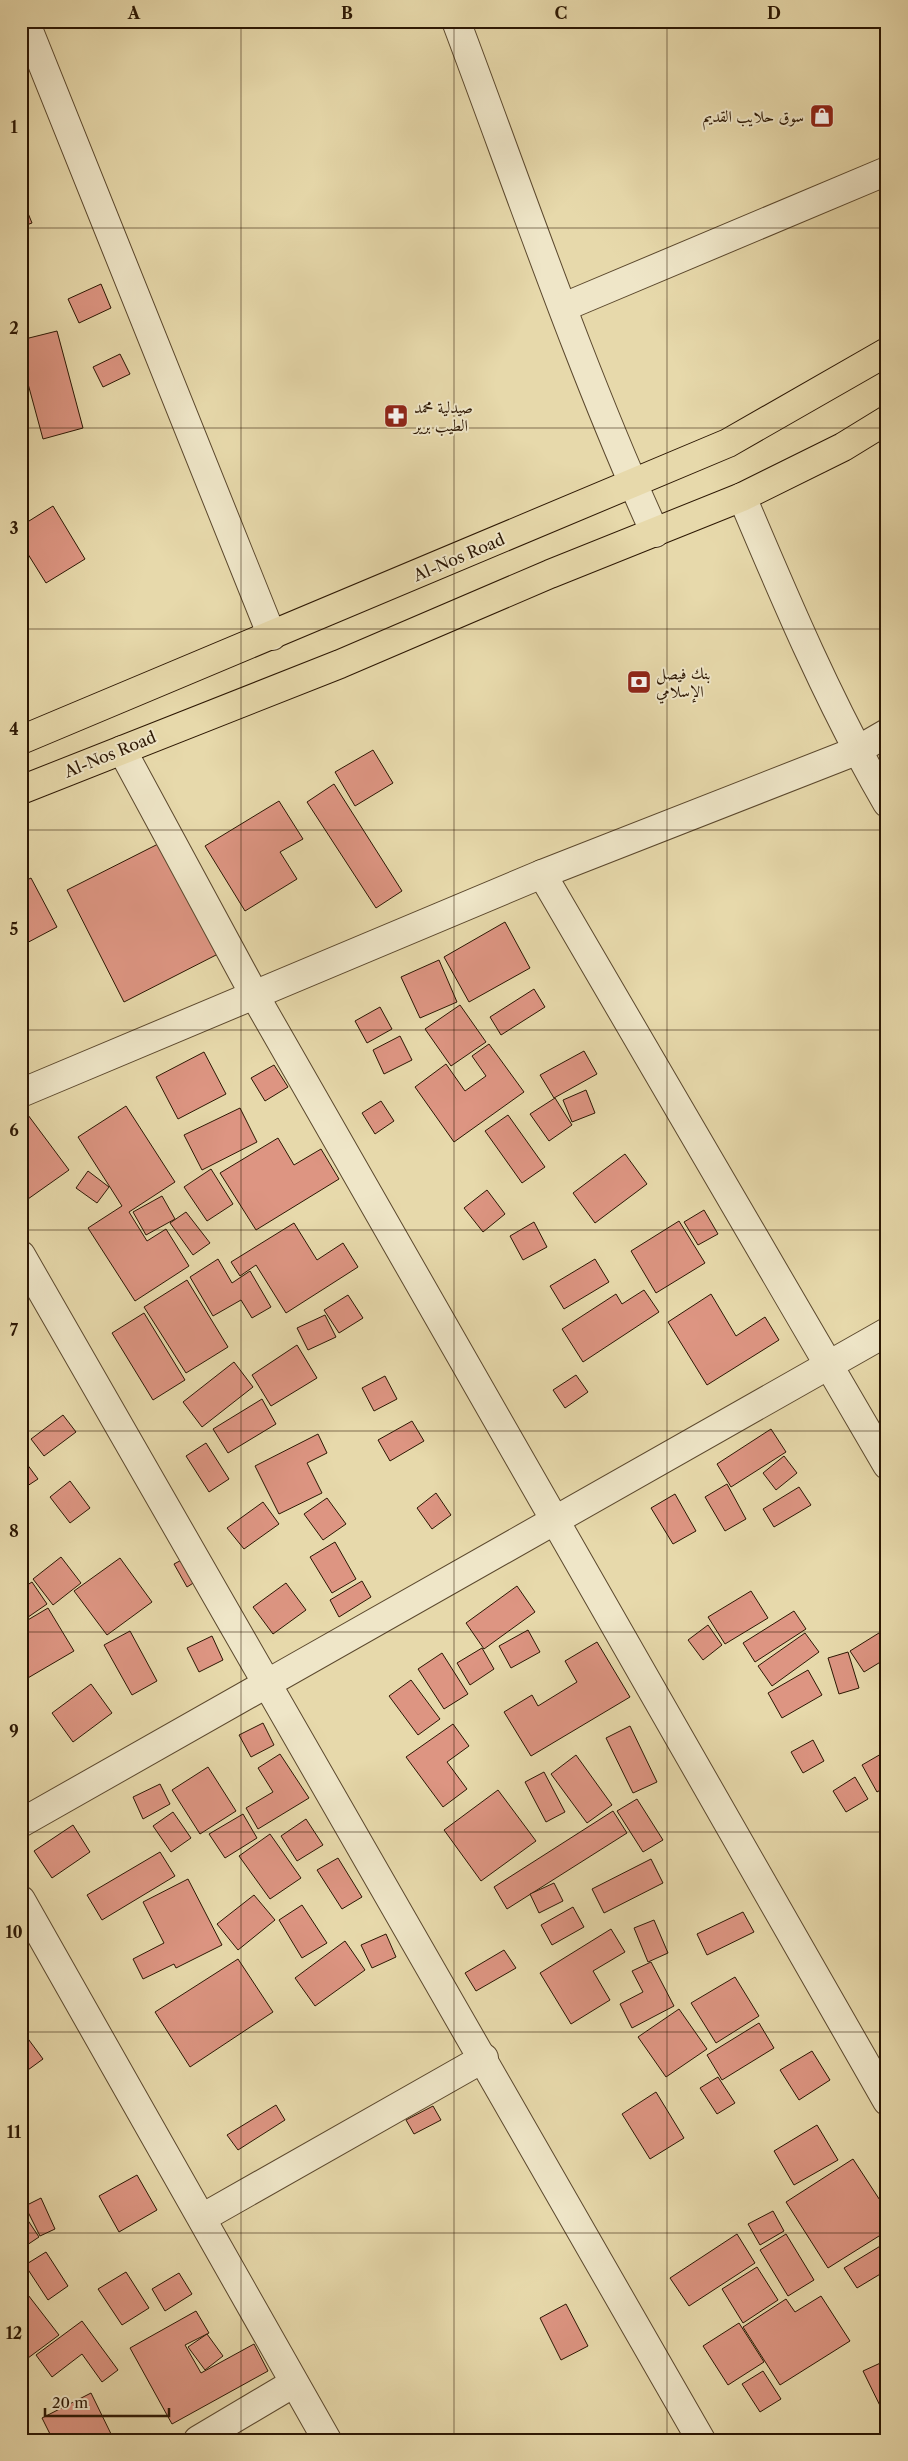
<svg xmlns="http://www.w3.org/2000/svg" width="908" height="2461" viewBox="0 0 908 2461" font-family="'Libre Caslon Text',Amiri,serif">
<rect width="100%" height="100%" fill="#e7d9ab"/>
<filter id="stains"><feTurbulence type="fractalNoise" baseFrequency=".004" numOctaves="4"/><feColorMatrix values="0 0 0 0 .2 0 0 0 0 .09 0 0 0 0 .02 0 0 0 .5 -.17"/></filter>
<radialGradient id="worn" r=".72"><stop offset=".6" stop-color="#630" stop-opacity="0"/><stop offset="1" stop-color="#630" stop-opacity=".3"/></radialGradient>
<g fill="#dd9582" stroke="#2c1703">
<polygon points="21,196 32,223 21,227"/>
<polygon points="101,284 111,308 79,323 68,299"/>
<polygon points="57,331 83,428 43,439 21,358 21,340"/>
<polygon points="120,354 130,374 103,387 93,367"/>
<polygon points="53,506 85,559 46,583 21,543 21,526"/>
<polygon points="373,750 393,783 355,806 335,772"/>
<polygon points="334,784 402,891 376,908 307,802"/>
<polygon points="279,801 303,839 280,852 297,879 245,911 205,846"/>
<polygon points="162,842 218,954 124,1002 67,890"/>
<polygon points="31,878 57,927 21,946 21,883"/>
<polygon points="505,922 530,968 469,1002 444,957"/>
<polygon points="439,960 457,1002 420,1018 401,977"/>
<polygon points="534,989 545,1007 501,1035 490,1017"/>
<polygon points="460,1005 486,1042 451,1066 425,1029"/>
<polygon points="380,1007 392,1029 367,1043 355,1021"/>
<polygon points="400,1036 412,1060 384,1074 373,1050"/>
<polygon points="489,1044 524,1092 454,1142 415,1087 446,1064 465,1091 486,1076 472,1056"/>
<polygon points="584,1051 597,1074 554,1098 540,1075"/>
<polygon points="204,1052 226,1094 178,1119 156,1077"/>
<polygon points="274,1065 288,1087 265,1101 251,1078"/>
<polygon points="586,1090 595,1113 572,1122 563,1100"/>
<polygon points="555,1098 572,1125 549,1141 530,1114"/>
<polygon points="381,1101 394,1121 375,1134 362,1113"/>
<polygon points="126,1106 175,1182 129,1212 147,1241 166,1229 189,1266 135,1301 88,1228 122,1206 78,1137"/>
<polygon points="240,1108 257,1142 202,1170 184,1135"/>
<polygon points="28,1115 69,1170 28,1199 21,1190 21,1119"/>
<polygon points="508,1115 545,1167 522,1183 485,1131"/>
<polygon points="278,1138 294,1165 321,1149 339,1179 256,1230 220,1173"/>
<polygon points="625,1154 647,1184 595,1223 573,1193"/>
<polygon points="211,1169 233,1204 207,1221 184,1187"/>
<polygon points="88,1171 109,1187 97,1203 76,1188"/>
<polygon points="487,1190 505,1214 483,1232 464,1208"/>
<polygon points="162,1196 175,1219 146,1235 133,1212"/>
<polygon points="704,1210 718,1234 698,1245 684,1222"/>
<polygon points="186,1212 210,1243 193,1255 170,1223"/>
<polygon points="679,1221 705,1263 656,1293 631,1251"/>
<polygon points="534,1222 547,1247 523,1260 510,1236"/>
<polygon points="294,1223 317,1260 343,1243 358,1267 286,1313 256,1265 240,1276 231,1262"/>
<polygon points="218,1259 232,1283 250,1271 271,1307 252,1318 241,1300 213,1316 190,1277"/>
<polygon points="595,1259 609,1282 564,1309 550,1286"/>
<polygon points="187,1280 228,1347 186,1373 144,1307"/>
<polygon points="644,1290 659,1312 583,1362 562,1329 616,1294 622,1304"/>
<polygon points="711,1294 736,1336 765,1317 779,1340 707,1385 668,1322"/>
<polygon points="348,1295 363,1318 339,1333 324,1310"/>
<polygon points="144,1313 185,1380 153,1400 112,1333"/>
<polygon points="325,1315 336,1337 308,1350 297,1328"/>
<polygon points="297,1345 317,1378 271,1406 252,1375"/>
<polygon points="234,1362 253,1387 202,1427 183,1402"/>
<polygon points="576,1375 588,1392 565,1408 553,1390"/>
<polygon points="385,1376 397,1399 374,1411 362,1388"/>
<polygon points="262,1399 276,1424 228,1453 213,1429"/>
<polygon points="63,1415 76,1432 44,1456 31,1439"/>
<polygon points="412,1421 424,1441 390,1461 378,1440"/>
<polygon points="771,1429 786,1452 731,1487 717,1464"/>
<polygon points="318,1434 327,1453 307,1463 322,1493 279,1514 255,1466"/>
<polygon points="206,1443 229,1479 209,1492 186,1456"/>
<polygon points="21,1456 38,1479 21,1490"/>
<polygon points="784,1456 797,1473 776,1490 763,1473"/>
<polygon points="70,1481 90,1508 70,1523 50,1497"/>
<polygon points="727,1484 746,1519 725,1531 705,1497"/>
<polygon points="799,1487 811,1505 774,1527 763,1509"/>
<polygon points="436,1493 451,1515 432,1529 417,1508"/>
<polygon points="675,1494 696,1531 673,1544 651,1508"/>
<polygon points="327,1498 346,1524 323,1540 304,1514"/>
<polygon points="263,1502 279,1524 244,1549 227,1528"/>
<polygon points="335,1542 356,1579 332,1593 310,1557"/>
<polygon points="193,1554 206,1575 187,1587 174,1564"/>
<polygon points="61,1557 81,1583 53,1605 33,1579"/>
<polygon points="120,1558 152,1602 107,1635 74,1591"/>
<polygon points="362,1581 371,1597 339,1617 330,1600"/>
<polygon points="32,1582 47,1604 21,1622 21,1589"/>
<polygon points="286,1583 306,1610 273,1634 253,1607"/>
<polygon points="517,1586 535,1612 484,1649 466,1623"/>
<polygon points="751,1591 768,1618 725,1644 708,1617"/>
<polygon points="48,1608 74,1651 21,1682 21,1624"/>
<polygon points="794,1611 806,1629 755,1662 743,1643"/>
<polygon points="708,1625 722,1645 703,1660 688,1640"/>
<polygon points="887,1628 887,1658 864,1672 850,1651"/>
<polygon points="528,1630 540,1652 511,1668 499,1646"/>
<polygon points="130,1631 157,1681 132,1695 104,1645"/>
<polygon points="805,1633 819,1652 772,1686 758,1666"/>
<polygon points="212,1636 223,1660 199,1672 187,1648"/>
<polygon points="597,1642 630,1697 531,1756 504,1712 532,1695 538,1706 577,1682 565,1661"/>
<polygon points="482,1648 494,1669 470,1685 457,1663"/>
<polygon points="848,1652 859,1688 839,1694 828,1658"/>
<polygon points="442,1653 468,1694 444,1709 418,1669"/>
<polygon points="808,1670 822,1695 782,1718 768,1693"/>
<polygon points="411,1680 440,1719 418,1735 389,1696"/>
<polygon points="91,1684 112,1713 73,1742 52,1713"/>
<polygon points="263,1723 274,1745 251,1757 239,1735"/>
<polygon points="453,1724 469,1746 447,1762 467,1789 443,1807 406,1757"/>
<polygon points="630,1726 657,1782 633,1793 606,1738"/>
<polygon points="813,1740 824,1761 803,1773 791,1752"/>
<polygon points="280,1754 309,1798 258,1829 246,1808 273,1792 258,1768"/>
<polygon points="881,1754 887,1764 887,1786 877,1792 862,1765"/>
<polygon points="576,1755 612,1805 587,1823 551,1774"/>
<polygon points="208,1767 236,1811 200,1834 172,1790"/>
<polygon points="544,1772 565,1812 546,1822 525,1782"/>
<polygon points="855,1777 868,1799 846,1812 833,1791"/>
<polygon points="160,1784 170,1804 143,1819 133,1797"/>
<polygon points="498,1790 536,1841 481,1881 444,1830"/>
<polygon points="637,1799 663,1840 643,1852 617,1811"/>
<polygon points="613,1811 627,1833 507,1909 494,1887"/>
<polygon points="173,1812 191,1838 171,1852 153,1826"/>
<polygon points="243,1814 257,1838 225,1858 209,1834"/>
<polygon points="306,1819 323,1845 297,1861 281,1836"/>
<polygon points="73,1825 90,1852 52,1878 34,1851"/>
<polygon points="270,1834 301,1878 270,1899 239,1856"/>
<polygon points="160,1852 175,1876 102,1920 87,1895"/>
<polygon points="338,1858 362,1897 342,1909 317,1870"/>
<polygon points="651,1859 663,1883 604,1913 592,1889"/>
<polygon points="188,1879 222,1945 176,1968 174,1964 143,1979 133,1959 164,1943 143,1902"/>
<polygon points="554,1883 563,1901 539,1913 530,1894"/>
<polygon points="254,1895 275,1920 238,1950 217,1924"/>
<polygon points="302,1905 327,1943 302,1958 279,1920"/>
<polygon points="573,1907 584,1927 552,1945 541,1925"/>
<polygon points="743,1912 754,1932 707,1955 697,1934"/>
<polygon points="654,1920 668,1953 648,1962 634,1928"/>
<polygon points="611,1929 625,1952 593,1971 610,2000 571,2024 540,1973"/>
<polygon points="386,1934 396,1957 372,1968 361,1945"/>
<polygon points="345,1941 365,1970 315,2006 295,1978"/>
<polygon points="504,1950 516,1968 476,1991 465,1973"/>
<polygon points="238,1959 273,2012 190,2067 155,2012"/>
<polygon points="651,1962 674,2006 632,2028 620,2004 643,1992 632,1971"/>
<polygon points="735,1977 759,2016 716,2043 691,2003"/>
<polygon points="679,2009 707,2049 666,2077 638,2037"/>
<polygon points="759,2023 774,2048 722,2080 707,2055"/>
<polygon points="26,2036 43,2059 21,2075 21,2039"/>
<polygon points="812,2051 830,2080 799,2100 780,2070"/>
<polygon points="718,2077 735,2103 717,2114 700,2088"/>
<polygon points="656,2092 684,2138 650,2159 622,2114"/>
<polygon points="276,2105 285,2120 238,2150 227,2135"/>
<polygon points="433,2106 441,2120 414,2134 406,2120"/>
<polygon points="817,2125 838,2160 794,2185 774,2151"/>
<polygon points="853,2159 887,2211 887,2231 828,2268 786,2202"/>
<polygon points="137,2175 157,2210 119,2232 99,2196"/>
<polygon points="41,2198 55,2229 40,2236 25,2206"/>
<polygon points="21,2210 39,2237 21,2249"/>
<polygon points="773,2211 784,2231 760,2245 748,2224"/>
<polygon points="737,2234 755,2263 689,2306 670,2278"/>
<polygon points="786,2234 814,2280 788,2296 760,2250"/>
<polygon points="887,2242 887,2270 857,2288 844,2268"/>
<polygon points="46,2252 68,2286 48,2300 25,2265"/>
<polygon points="757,2267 778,2300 743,2323 722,2289"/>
<polygon points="126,2272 149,2308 122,2325 98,2289"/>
<polygon points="179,2273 192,2294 165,2311 152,2289"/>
<polygon points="25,2291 59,2335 24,2361 21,2358 21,2294"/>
<polygon points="821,2296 850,2341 780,2385 743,2327 786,2299 795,2312"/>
<polygon points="566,2304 588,2346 561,2360 540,2318"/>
<polygon points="196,2311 209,2333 185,2345 201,2373 254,2344 268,2371 172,2424 130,2348"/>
<polygon points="82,2321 118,2370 102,2382 82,2354 52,2377 36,2355"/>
<polygon points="739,2323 764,2362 728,2385 703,2346"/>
<polygon points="207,2334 223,2356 205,2370 188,2347"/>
<polygon points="887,2360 887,2420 863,2371"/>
<polygon points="763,2371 781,2399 760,2412 742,2384"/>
<polygon points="91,2393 114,2440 53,2440 42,2418"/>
</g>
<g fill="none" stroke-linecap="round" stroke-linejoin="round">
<defs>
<g id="minor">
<polyline points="25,21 272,636"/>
<path d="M 456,21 C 520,191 580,368 655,533"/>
<polyline points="564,307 887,171"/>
<path d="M 742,497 C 786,601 830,705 887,803"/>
<polyline points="122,750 255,996 887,2101"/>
<polyline points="542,874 856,751 887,733"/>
<polyline points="21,1093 542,874 887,1465"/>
<polyline points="21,1255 701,2440"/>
<polyline points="21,1823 887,1332"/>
<polyline points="21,1900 327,2440"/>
<polyline points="202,2218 484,2058"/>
<polyline points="198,2440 294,2383"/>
</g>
<g id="major">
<polyline points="21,740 728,443 887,352"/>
<polyline points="21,790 340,664 550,574 742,497 843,447 887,420"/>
</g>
</defs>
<use href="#minor" stroke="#5b482d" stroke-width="30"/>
<use href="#major" stroke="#2c1703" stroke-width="30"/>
<use href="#minor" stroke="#efe6c8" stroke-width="28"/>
<use href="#major" stroke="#e7d9ab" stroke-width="28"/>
</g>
<path fill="none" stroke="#2c1703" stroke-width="1" stroke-opacity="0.55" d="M 241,21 L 241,2440M 454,21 L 454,2440M 667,21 L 667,2440M 21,228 L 887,228M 21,428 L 887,428M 21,629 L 887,629M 21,830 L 887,830M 21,1030 L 887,1030M 21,1230 L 887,1230M 21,1431 L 887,1431M 21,1632 L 887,1632M 21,1832 L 887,1832M 21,2032 L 887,2032M 21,2233 L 887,2233"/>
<defs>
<symbol id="shop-square" viewBox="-11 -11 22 22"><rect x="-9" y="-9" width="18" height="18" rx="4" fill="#8f2418" stroke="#efe6c8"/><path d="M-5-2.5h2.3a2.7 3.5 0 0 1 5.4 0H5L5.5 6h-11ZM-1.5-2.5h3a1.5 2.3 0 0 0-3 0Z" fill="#fff"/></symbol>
<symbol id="pharmacy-square" viewBox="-11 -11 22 22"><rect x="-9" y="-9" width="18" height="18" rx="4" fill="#8f2418" stroke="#efe6c8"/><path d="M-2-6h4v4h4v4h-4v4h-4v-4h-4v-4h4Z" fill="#fff"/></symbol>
<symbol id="bank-square" viewBox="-11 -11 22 22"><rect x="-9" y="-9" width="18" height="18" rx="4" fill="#8f2418" stroke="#efe6c8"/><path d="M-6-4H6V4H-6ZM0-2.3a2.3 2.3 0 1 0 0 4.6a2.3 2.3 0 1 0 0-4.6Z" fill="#fff"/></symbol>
</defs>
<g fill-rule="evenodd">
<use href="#shop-square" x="808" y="102" width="28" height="28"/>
<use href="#pharmacy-square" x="382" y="402" width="28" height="28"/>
<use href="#bank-square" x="625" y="668" width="28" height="28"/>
</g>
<g text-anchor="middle" stroke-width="4" stroke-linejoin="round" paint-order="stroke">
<g font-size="16" fill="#2c1703" stroke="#efe6c8" text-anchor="start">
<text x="804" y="122" text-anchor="end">سوق حلايب القديم</text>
<text x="414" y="413">صيدلية محمد<tspan x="414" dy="18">الطيب برير</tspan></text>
<text x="656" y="679">بنك فيصل<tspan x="656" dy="18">الإسلامي</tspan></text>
</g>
<g font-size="16" fill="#2c1703" stroke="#efe6c8">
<text transform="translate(459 557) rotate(-23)" y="6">Al-Nos Road</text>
<text transform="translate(110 754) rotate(-22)" y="6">Al-Nos Road</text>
</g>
</g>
<rect width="908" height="2461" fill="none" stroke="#e7d9ab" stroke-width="55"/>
<path d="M45 2408v8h124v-8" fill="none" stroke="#2c1703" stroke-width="2.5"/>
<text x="52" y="2408" font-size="15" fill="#2c1703" stroke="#efe6c8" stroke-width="4" paint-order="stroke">20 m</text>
<rect x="28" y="28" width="852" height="2406" fill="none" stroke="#2c1703" stroke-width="2"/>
<g font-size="16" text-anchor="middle" font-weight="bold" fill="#2c1703">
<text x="134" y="19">A</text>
<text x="347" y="19">B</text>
<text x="561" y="19">C</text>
<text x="774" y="19">D</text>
<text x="14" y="133">1</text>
<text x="14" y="334">2</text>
<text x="14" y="534">3</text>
<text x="14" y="735">4</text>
<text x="14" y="935">5</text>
<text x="14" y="1136">6</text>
<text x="14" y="1336">7</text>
<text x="14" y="1537">8</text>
<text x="14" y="1737">9</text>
<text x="14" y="1938">10</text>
<text x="14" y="2138">11</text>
<text x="14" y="2339">12</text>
</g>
<rect width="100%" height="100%" filter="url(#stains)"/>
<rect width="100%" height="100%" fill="url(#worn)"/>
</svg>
